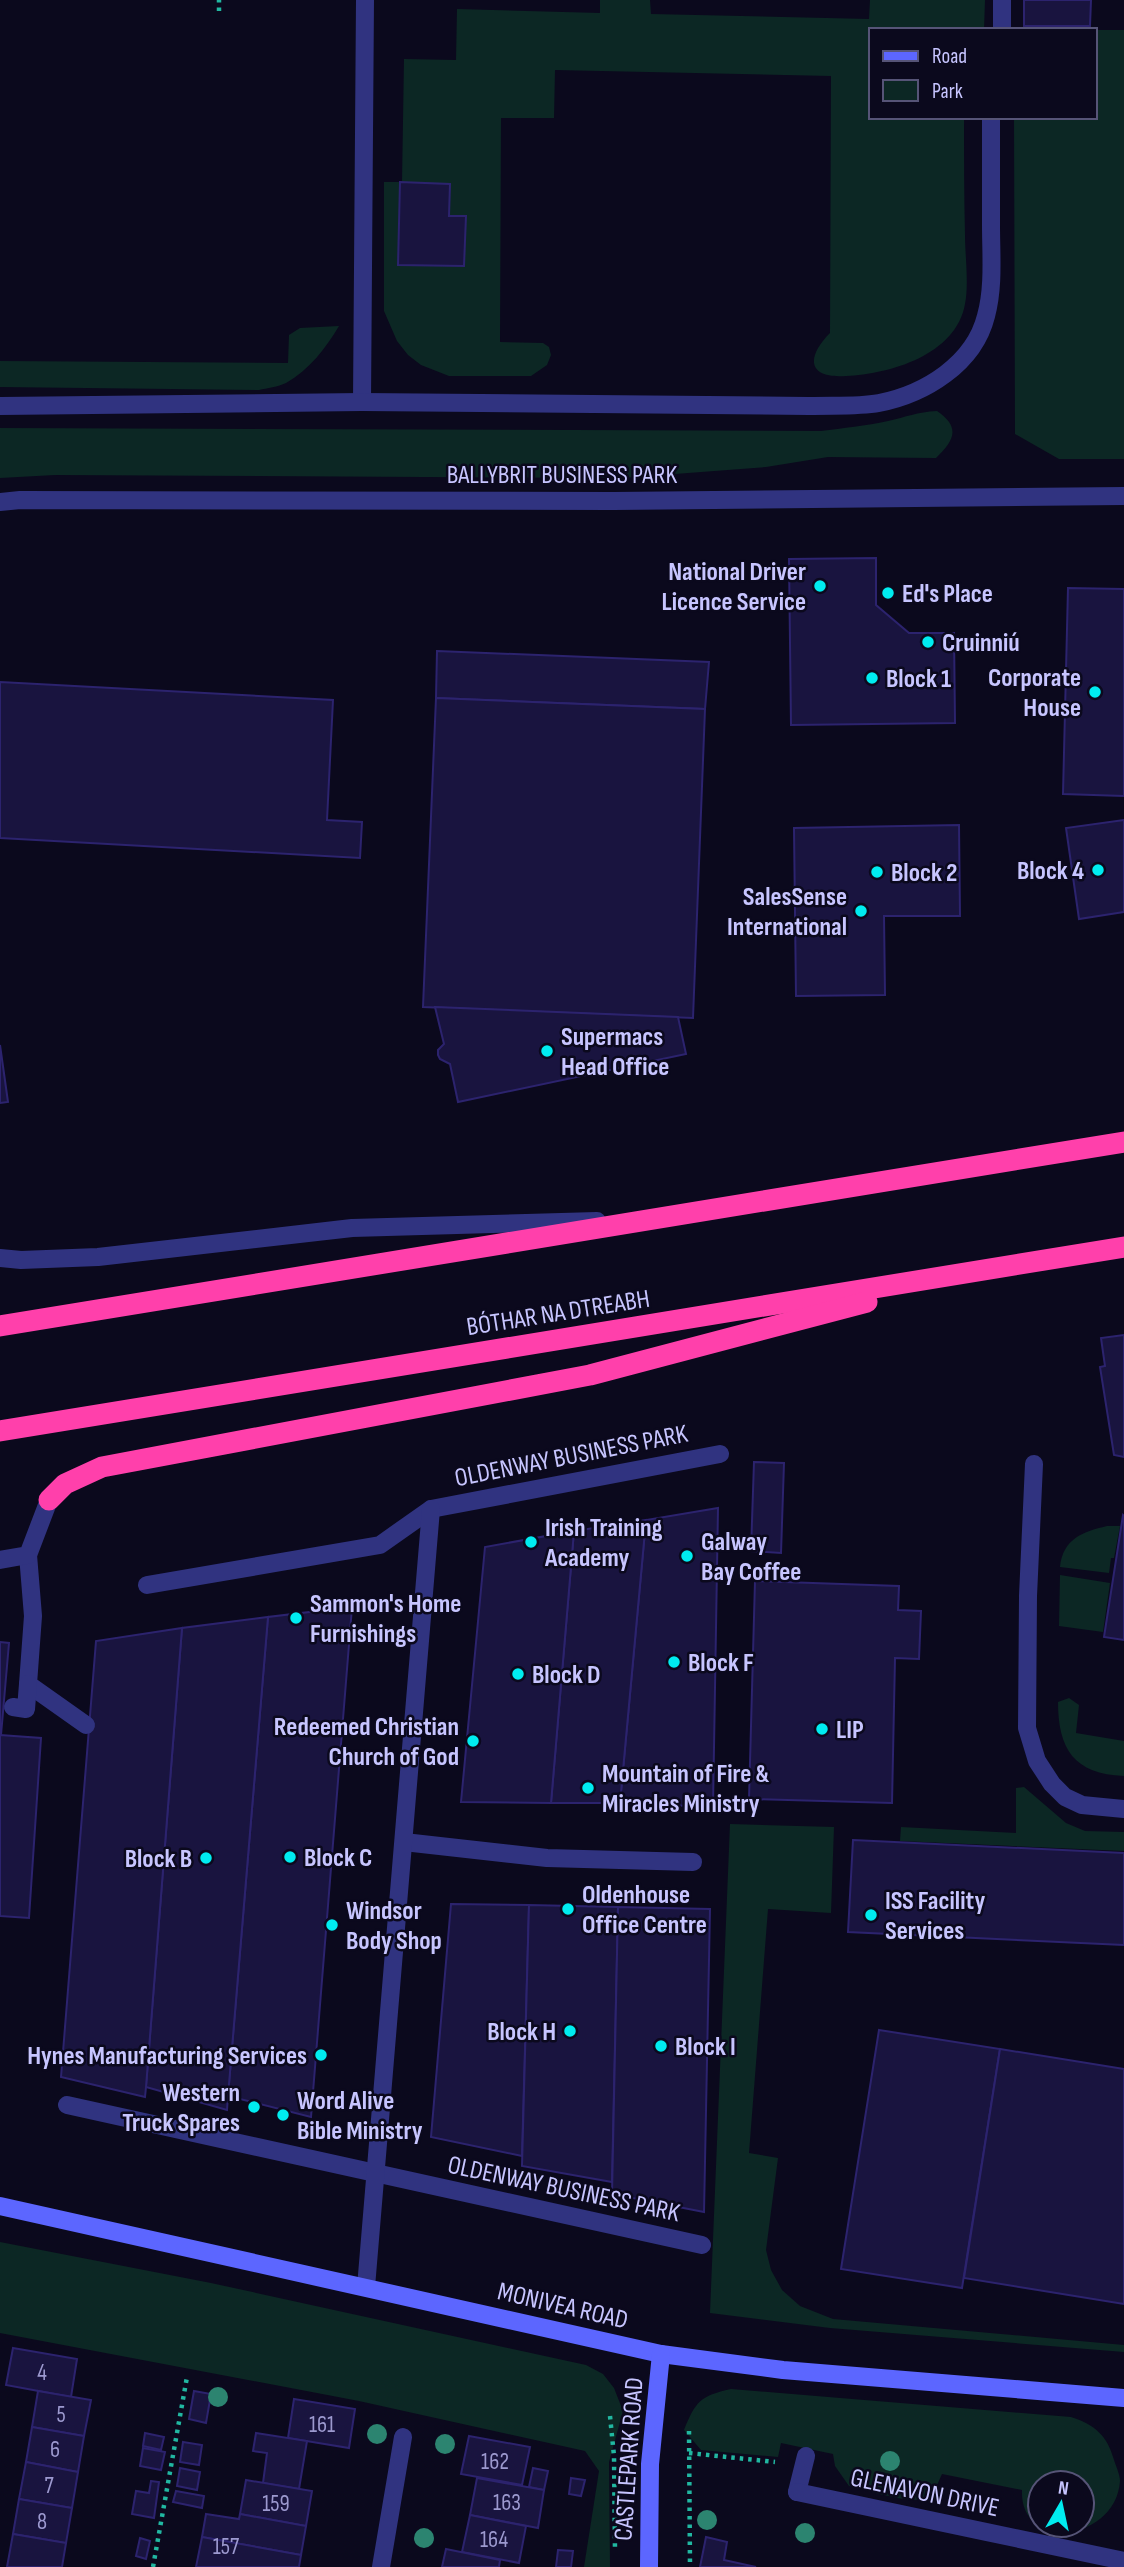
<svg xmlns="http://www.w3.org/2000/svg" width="1124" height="2567" viewBox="0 0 1124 2567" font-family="'Sofia Sans Condensed',sans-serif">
<rect width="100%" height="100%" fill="#0b091d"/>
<g fill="#0c2724" fill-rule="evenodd">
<path d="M 600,0 L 650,0 L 651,14 L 869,19 L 870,0 L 985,0 L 984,30 L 870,30 L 870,117 L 964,117 C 964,156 964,195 965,235 C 965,255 969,284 965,304 C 956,355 890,374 846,376 C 807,379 806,357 830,333 L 831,76 L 555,70 L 554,118 L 501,118 L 500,342 L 543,343 L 549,347 L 551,355 L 547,365 L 531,376 L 449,376 L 421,365 L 408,355 L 397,341 L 384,311 L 384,182 L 400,182 L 398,264 L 464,266 L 449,216 L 450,184 L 402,182 L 404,59 L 456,60 L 457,9 L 600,13 Z"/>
<polygon points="1094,30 1124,30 1124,459 1059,459 1015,434 1014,117 1094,117"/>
<path d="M 339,326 C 326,348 309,370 286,383 C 278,387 267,388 259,390 L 0,387 L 0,361 L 288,363 L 289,335 L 300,328 Z"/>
<path d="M 937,411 C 962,428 953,441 936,458 L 828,457 L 766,467 L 622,478 L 55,475 L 0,478 L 0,428 L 821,431 C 843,428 866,426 888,421 C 906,417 917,412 937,411 Z"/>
<path d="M 1107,1526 L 1120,1526 L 1114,1558 L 1111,1558 L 1109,1573 L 1060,1567 C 1063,1539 1082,1532 1107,1526 Z"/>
<polygon points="1060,1575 1110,1583 1103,1632 1059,1626"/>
<path d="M 1069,1698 L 1079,1705 L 1076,1733 L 1124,1741 L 1124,1776 C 1074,1774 1058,1749 1058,1702 Z"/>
<polygon points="1024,1787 1066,1823 1085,1831 1124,1832 1124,1851 900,1841 901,1827 1016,1833 1016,1788"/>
<polygon points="730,1824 834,1827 831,1913 768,1909 749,2153 778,2158 766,2250 771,2270 782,2290 800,2306 833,2319 1124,2345 1124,2352 830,2328 710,2313"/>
<polygon points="0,2242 211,2283 586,2365 603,2374 614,2388 623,2411 609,2462 610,2567 584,2567 599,2471 585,2451 359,2401 0,2333"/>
<path d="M 731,2389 L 1071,2417 C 1095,2425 1107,2435 1114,2460 C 1116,2466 1120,2475 1120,2481 C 1116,2542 1019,2552 1022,2490 L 942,2474 C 938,2482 935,2494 927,2498 C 912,2505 866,2490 849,2486 L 835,2466 L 833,2454 L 781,2443 L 778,2457 L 701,2450 L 684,2430 C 696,2401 700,2396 731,2389 ZM 1040,2483 L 1082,2483 L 1082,2525 L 1040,2525 Z"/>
</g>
<g fill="#19143f" stroke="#2c236e" stroke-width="2">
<polygon points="1024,0 1091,0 1090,26 1024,26"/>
<polygon points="400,182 450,184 449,216 466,216 464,266 398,265"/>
<polygon points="876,558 876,605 909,633 954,633 955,723 791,725 789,559"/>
<polygon points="1068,588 1124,589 1124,796 1063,794"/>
<polygon points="437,651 709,662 705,709 436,698"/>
<polygon points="0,682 333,700 327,820 362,822 360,858 0,838"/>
<polygon points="436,698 705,709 693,1018 423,1007"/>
<polygon points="1124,820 1124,912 1079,919 1066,828"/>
<polygon points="959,825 960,916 884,916 885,995 796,996 794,828"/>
<polygon points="435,1007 678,1017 686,1054 458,1102 450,1064 440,1059 438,1055 438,1050 444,1044"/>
<polygon points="0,1045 8,1102 0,1103"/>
<polygon points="1124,1335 1124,1457 1114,1455 1100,1367 1105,1366 1101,1338"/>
<polygon points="754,1462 784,1463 781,1553 751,1551"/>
<polygon points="718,1508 713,1807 620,1803 646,1520"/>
<polygon points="1123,1515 1124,1516 1124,1640 1104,1637"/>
<polygon points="646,1520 620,1803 551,1803 574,1531"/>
<polygon points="574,1531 551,1803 461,1802 485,1547"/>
<polygon points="755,1581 899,1586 898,1610 921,1611 919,1659 895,1658 892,1803 749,1799"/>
<polygon points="352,1607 311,2117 228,2096 268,1617"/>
<polygon points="268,1617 228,2096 227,2110 146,2087 182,1628"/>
<polygon points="182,1628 146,2087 145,2097 61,2077 96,1641"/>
<polygon points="0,1642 9,1643 1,1735 0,1735"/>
<polygon points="0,1735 41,1738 29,1918 0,1916"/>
<polygon points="853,1840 1124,1853 1124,1945 848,1932"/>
<polygon points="451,1904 529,1905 522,2156 431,2137"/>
<polygon points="529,1905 618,1907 612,2182 522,2166"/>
<polygon points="618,1907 710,1909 704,2212 612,2194"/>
<polygon points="879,2030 1000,2049 962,2288 841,2269"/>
<polygon points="1000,2049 1124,2069 1124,2304 964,2278"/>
<polygon points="13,2348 77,2359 71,2397 6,2385"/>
<polygon points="38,2391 91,2400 84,2436 32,2427"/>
<polygon points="194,2391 211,2394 206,2423 189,2419"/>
<polygon points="294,2399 355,2409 349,2448 288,2438"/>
<polygon points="32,2427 84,2436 78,2472 26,2462"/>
<polygon points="145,2433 164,2437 161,2450 143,2446"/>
<polygon points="256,2433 307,2441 299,2489 263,2483 267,2453 253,2451"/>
<polygon points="469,2436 530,2447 522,2485 461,2474"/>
<polygon points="183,2442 202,2445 199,2465 180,2462"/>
<polygon points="143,2448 165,2452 161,2470 140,2466"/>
<polygon points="26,2462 78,2472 72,2508 19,2499"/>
<polygon points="180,2468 200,2472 197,2490 177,2486"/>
<polygon points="533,2468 548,2471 544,2490 529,2487"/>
<polygon points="477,2478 544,2490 538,2528 470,2515"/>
<polygon points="571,2478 585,2480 581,2496 569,2494"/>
<polygon points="246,2480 312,2491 306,2526 240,2514"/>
<polygon points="151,2481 159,2482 154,2518 132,2514 136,2491 149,2493"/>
<polygon points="176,2491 204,2496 202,2508 173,2502"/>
<polygon points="19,2499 72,2508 66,2543 13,2534"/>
<polygon points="206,2514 239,2519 240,2514 306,2526 301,2555 202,2537"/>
<polygon points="470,2515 526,2526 519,2563 462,2552"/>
<polygon points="13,2534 66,2543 62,2567 7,2567"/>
<polygon points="202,2537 301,2555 299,2567 196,2567"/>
<polygon points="706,2537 727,2542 724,2560 756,2567 700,2567"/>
<polygon points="140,2538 150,2541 146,2559 136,2556"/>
<polygon points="446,2549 500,2560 499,2567 442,2567"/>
<polygon points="558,2550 573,2551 571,2567 556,2567"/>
</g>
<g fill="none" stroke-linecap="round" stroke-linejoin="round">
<g stroke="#21b7a1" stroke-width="4.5" stroke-dasharray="3.5 5" stroke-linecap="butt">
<polyline points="219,11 219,0"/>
<polyline points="610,2416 614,2456 615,2551"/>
<polyline points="689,2431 690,2567"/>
<polyline points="689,2453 775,2462"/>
<polyline points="153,2567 187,2377"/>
</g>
<g stroke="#303380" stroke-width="18">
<polyline points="1002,30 1002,0"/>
<polyline points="362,402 365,0"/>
<path d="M 0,406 L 362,402 L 809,406 C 832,405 857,407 879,403 C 925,394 974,364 986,316 C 994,287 991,255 991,225 C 991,189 991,153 991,117"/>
<polyline points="0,1258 21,1260 98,1257 352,1228 597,1221"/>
<polyline points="28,1555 33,1616 28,1684 86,1725"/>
<polyline points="0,1560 28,1555 49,1500"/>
<polyline points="147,1585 380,1545 431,1509 720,1454"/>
<polyline points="13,1707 26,1709 28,1684"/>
<polyline points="404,1842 547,1858 693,1862"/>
<polyline points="67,2105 702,2245"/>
<polyline points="366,2287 431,1509"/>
<polyline points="797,2492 806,2456"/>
</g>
<g stroke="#303380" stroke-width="18">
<polyline points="0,502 20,500 613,501 1124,496"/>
<polyline points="1034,1464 1028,1596 1027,1728 1037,1761 1052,1784 1065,1797 1082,1805 1124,1809"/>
<polyline points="797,2492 1124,2561"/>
<polyline points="381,2567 403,2437"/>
</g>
<g stroke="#5c66ff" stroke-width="18">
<polyline points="0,2206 661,2354 783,2370 1124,2398"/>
<polyline points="649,2567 650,2464 661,2354"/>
</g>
<g stroke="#ff40ab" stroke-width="21">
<polyline points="0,1326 1124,1142"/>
<polyline points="0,1431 1124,1247"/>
<polyline points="49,1500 65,1484 102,1467 590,1375 867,1302"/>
</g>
</g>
<g fill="#2c8470">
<circle cx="218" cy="2397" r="10"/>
<circle cx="377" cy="2434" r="10"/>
<circle cx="445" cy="2444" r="10"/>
<circle cx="890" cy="2461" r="10"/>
<circle cx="707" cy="2520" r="10"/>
<circle cx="805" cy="2533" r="10"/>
<circle cx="424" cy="2538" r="10"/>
</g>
<g fill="#00ecf0" stroke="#0b091d" stroke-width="2.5">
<circle cx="820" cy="586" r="7"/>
<circle cx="888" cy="593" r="7"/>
<circle cx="928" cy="642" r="7"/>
<circle cx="872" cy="678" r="7"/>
<circle cx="1095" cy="692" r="7"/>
<circle cx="1098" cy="870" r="7"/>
<circle cx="877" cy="872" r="7"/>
<circle cx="861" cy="911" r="7"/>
<circle cx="547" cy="1051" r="7"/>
<circle cx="531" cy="1542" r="7"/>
<circle cx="687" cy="1556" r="7"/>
<circle cx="296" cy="1618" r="7"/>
<circle cx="674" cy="1662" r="7"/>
<circle cx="518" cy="1674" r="7"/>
<circle cx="822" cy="1729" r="7"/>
<circle cx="473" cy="1741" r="7"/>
<circle cx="588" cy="1788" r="7"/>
<circle cx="290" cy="1857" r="7"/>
<circle cx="206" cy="1858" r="7"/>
<circle cx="568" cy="1909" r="7"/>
<circle cx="871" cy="1915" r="7"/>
<circle cx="332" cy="1925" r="7"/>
<circle cx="570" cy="2031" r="7"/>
<circle cx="661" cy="2046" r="7"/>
<circle cx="321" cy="2055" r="7"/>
<circle cx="254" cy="2107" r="7"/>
<circle cx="283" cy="2115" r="7"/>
</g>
<g text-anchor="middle" stroke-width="5" stroke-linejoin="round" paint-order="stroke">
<g font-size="23" fill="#9c99cf">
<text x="42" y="2380">4</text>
<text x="61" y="2422">5</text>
<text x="322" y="2432">161</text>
<text x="55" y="2457">6</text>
<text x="495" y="2469">162</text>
<text x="49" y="2493">7</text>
<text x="507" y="2510">163</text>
<text x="276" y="2511">159</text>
<text x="42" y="2529">8</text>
<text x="494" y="2547">164</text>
<text x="226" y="2554">157</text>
</g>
<g font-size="26" fill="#c7c5ff" stroke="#0b091d">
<text x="562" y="483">BALLYBRIT BUSINESS PARK</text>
<text transform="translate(558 1312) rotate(-9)" y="9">BÓTHAR NA DTREABH</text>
<text transform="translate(571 1455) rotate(-11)" y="9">OLDENWAY BUSINESS PARK</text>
<text transform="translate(564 2188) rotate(12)" y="9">OLDENWAY BUSINESS PARK</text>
<text transform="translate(563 2305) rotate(13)" y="9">MONIVEA ROAD</text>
<text transform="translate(628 2459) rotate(-86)" y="9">CASTLEPARK ROAD</text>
<text transform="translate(925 2492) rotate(12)" y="9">GLENAVON DRIVE</text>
</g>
<g font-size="26" font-weight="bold" fill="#c7c5ff" stroke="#0b091d" text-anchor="start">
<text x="806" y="580" text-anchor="end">National Driver<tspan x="806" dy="30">Licence Service</tspan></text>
<text x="902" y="602">Ed's Place</text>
<text x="942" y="651">Cruinniú</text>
<text x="1081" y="686" text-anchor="end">Corporate<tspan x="1081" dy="30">House</tspan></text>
<text x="886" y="687">Block 1</text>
<text x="1084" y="879" text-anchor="end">Block 4</text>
<text x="891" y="881">Block 2</text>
<text x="847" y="905" text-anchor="end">SalesSense<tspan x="847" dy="30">International</tspan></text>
<text x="561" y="1045">Supermacs<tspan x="561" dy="30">Head Office</tspan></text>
<text x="545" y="1536">Irish Training<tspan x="545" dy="30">Academy</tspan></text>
<text x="701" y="1550">Galway<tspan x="701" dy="30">Bay Coffee</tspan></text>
<text x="310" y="1612">Sammon's Home<tspan x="310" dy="30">Furnishings</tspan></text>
<text x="688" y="1671">Block F</text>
<text x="532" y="1683">Block D</text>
<text x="459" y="1735" text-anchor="end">Redeemed Christian<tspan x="459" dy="30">Church of God</tspan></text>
<text x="836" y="1738">LIP</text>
<text x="602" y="1782">Mountain of Fire &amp;<tspan x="602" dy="30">Miracles Ministry</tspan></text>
<text x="304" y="1866">Block C</text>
<text x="192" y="1867" text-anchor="end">Block B</text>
<text x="582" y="1903">Oldenhouse<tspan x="582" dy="30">Office Centre</tspan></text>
<text x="885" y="1909">ISS Facility<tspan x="885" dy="30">Services</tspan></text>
<text x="346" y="1919">Windsor<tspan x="346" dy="30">Body Shop</tspan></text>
<text x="556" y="2040" text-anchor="end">Block H</text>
<text x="675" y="2055">Block I</text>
<text x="307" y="2064" text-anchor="end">Hynes Manufacturing Services</text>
<text x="240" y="2101" text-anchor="end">Western<tspan x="240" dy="30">Truck Spares</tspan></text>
<text x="297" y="2109">Word Alive<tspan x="297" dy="30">Bible Ministry</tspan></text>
</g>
</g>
<rect x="869" y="28" width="228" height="91" fill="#0b091d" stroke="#565477" stroke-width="2"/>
<rect x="883" y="51" width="35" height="10" fill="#5c66ff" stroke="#565477" stroke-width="2"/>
<text x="932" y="63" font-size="21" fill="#c7c5ff">Road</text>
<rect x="883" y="80" width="35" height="21" fill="#0c2724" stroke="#565477" stroke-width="2"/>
<text x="932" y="98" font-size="21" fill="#c7c5ff">Park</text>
<g transform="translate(1061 2504) rotate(9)"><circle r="33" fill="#0b091d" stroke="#565477" stroke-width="2"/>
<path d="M0-5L12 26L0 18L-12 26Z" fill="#00ecf0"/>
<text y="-10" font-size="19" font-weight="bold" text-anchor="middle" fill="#c7c5ff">N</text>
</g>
</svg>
